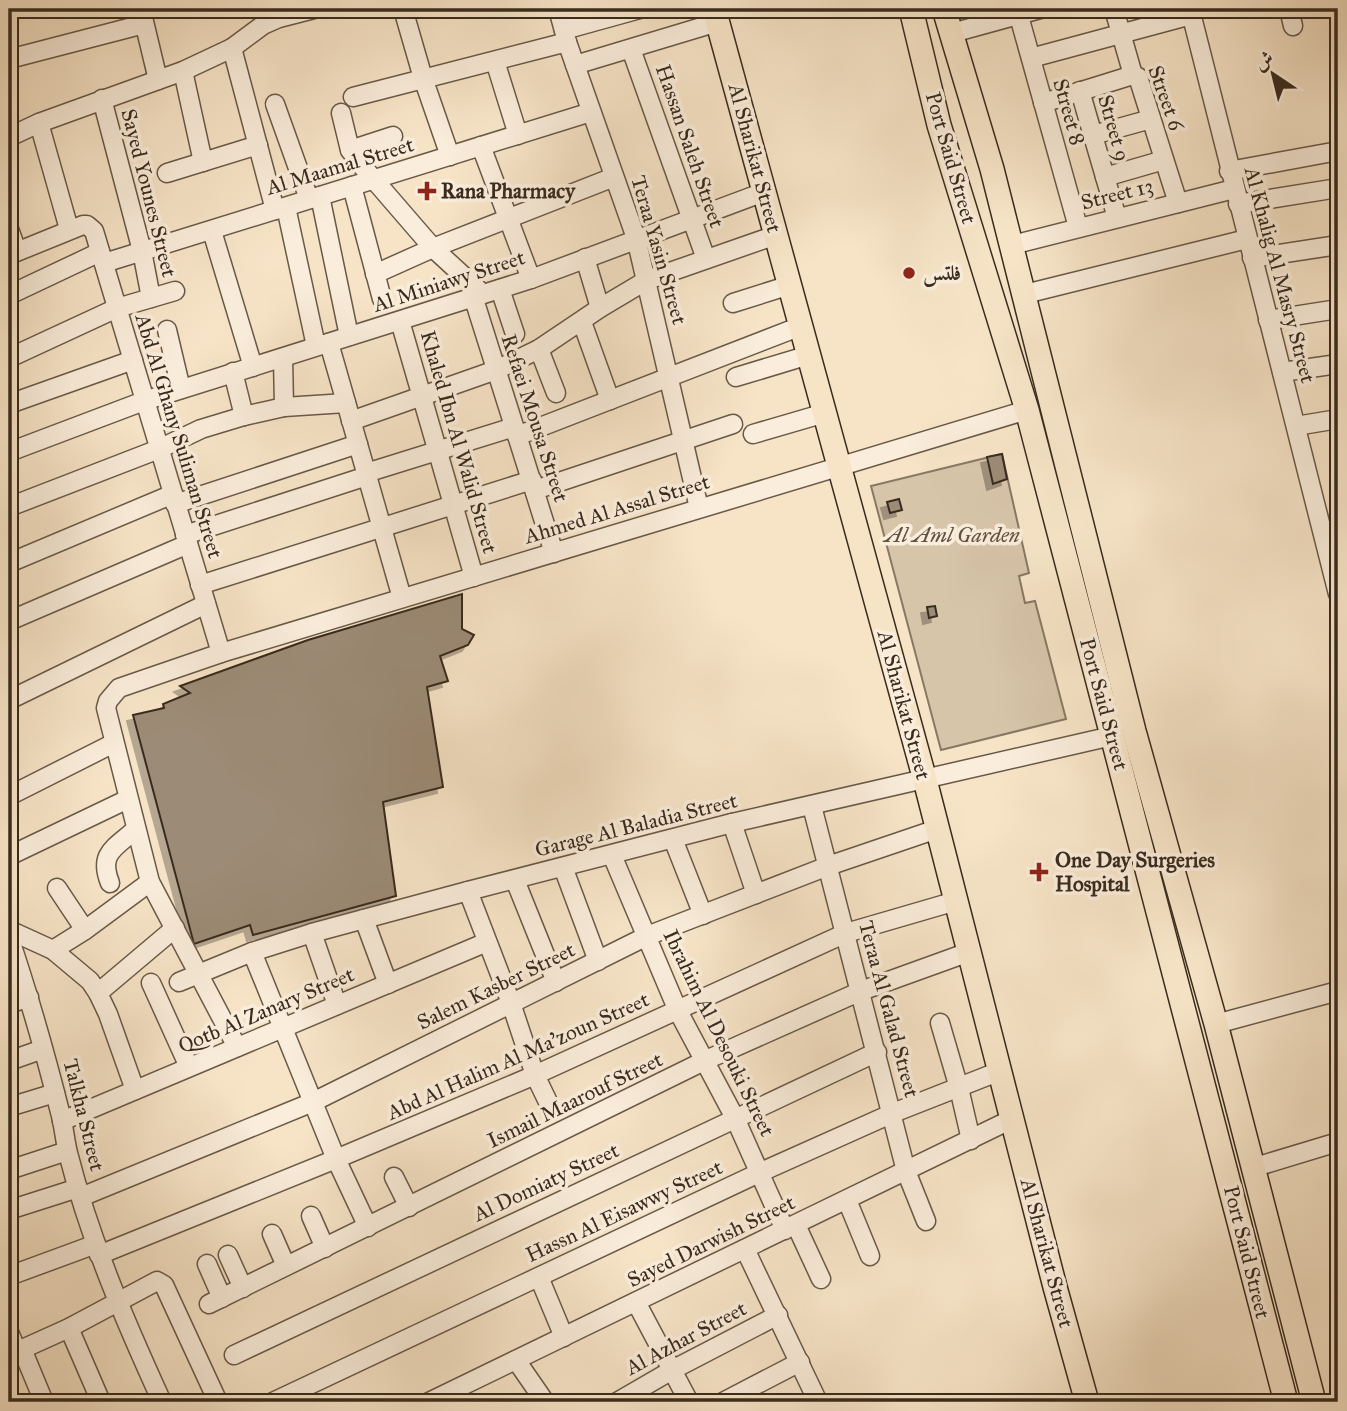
<svg xmlns="http://www.w3.org/2000/svg" width="1347" height="1411" viewBox="0 0 1347 1411" font-family="'IM FELL Great Primer',Amiri,serif">
<defs>
<filter id="shadow"><feDropShadow dx="-6" dy="6" stdDeviation="0" flood-color="#0004"/></filter>
</defs>
<rect width="100%" height="100%" fill="#f7e4c7"/>
<filter id="stains"><feTurbulence type="fractalNoise" baseFrequency=".00286" numOctaves="4"/><feColorMatrix values="0 0 0 0 .2 0 0 0 0 .09 0 0 0 0 .02 0 0 0 .5 -.17"/></filter>
<radialGradient id="worn" r=".72"><stop offset=".6" stop-color="#630" stop-opacity="0"/><stop offset="1" stop-color="#630" stop-opacity=".3"/></radialGradient>
<polygon fill="#d7c5aa" stroke="#887864" stroke-width="2" points="1002,454 1029,573 1019,576 1025,603 1035,601 1066,719 941,750 871,486"/>
<g fill="#9c8b76" stroke="#392b1e" stroke-width="2" filter="url(#shadow)">
<polygon points="1002,454 1007,479 993,484 987,457"/>
<polygon points="899,499 902,510 890,513 887,502"/>
<polygon points="462,594 462,629 474,635 468,645 440,656 448,681 427,687 443,787 383,802 396,896 253,935 250,925 194,944 133,715 164,708 163,704 190,693 180,686 308,640"/>
<polygon points="935,606 937,616 929,618 927,607"/>
</g>
<g fill="none" stroke-linecap="round" stroke-linejoin="round">
<defs>
<g id="minor">
<polyline points="141,9 158,80"/>
<polyline points="403,9 423,78 450,156"/>
<polyline points="558,9 567,42 636,238 699,508"/>
<polyline points="1017,9 1078,227"/>
<polyline points="1114,9 1133,75 1138,77 1178,203"/>
<polyline points="1190,9 1338,594"/>
<polyline points="1289,9 1293,26"/>
<polyline points="564,30 640,9"/>
<polyline points="952,33 1040,9"/>
<polyline points="232,48 275,210"/>
<polyline points="631,49 706,259"/>
<polyline points="1031,58 1191,15"/>
<polyline points="9,59 144,24"/>
<polyline points="495,61 518,135"/>
<polyline points="575,65 718,22"/>
<polyline points="183,71 203,162"/>
<polyline points="1080,91 1117,218"/>
<polyline points="353,97 567,42"/>
<polyline points="102,99 142,251 151,298"/>
<polyline points="1043,103 1133,75"/>
<polyline points="275,104 309,199"/>
<polyline points="341,113 350,150 363,167 433,248 483,294"/>
<polyline points="39,123 69,229"/>
<polyline points="1093,135 1151,119"/>
<polyline points="9,137 39,123 183,71 232,48 263,25 279,18 314,9"/>
<polyline points="481,146 531,279"/>
<polyline points="350,150 393,136"/>
<polyline points="1229,171 1338,151"/>
<polyline points="167,173 258,145"/>
<polyline points="1105,177 1164,160"/>
<polyline points="352,186 382,299"/>
<polyline points="320,196 349,336"/>
<polyline points="1238,204 1338,188"/>
<polyline points="286,207 316,346"/>
<polyline points="9,229 17,251"/>
<polyline points="212,231 253,367"/>
<polyline points="1012,245 1234,189"/>
<polyline points="9,255 83,225 87,225 94,231 221,653"/>
<polyline points="585,258 600,308"/>
<polyline points="1252,258 1338,245"/>
<polyline points="104,263 591,112"/>
<polyline points="375,274 433,248 614,177"/>
<polyline points="500,289 515,334"/>
<polyline points="1025,294 1247,239"/>
<polyline points="9,295 100,252"/>
<polyline points="473,296 554,553"/>
<polyline points="733,303 790,285"/>
<polyline points="1268,320 1338,309"/>
<polyline points="400,321 474,577"/>
<polyline points="582,322 610,400"/>
<polyline points="167,330 181,389"/>
<polyline points="329,343 402,598"/>
<polyline points="539,349 556,393"/>
<polyline points="9,358 117,308 175,291"/>
<polyline points="283,358 284,407"/>
<polyline points="233,372 244,416"/>
<polyline points="1282,372 1338,364"/>
<polyline points="736,377 809,355"/>
<polyline points="9,404 133,360"/>
<polyline points="351,421 496,370 539,349 600,308 647,280 776,235"/>
<polyline points="1296,426 1338,419"/>
<polyline points="753,434 825,413"/>
<polyline points="517,436 801,326"/>
<polyline points="9,452 144,401 531,279 764,192"/>
<polyline points="366,473 514,427"/>
<polyline points="535,490 733,424"/>
<polyline points="175,504 358,444"/>
<polyline points="9,507 159,449 201,429 244,416 284,407 346,403"/>
<polyline points="185,535 367,476"/>
<polyline points="9,563 173,494"/>
<polyline points="200,585 532,480"/>
<polyline points="9,621 188,544"/>
<polyline points="9,700 206,604"/>
<polyline points="9,796 114,743"/>
<polyline points="812,806 906,1171 926,1221"/>
<polyline points="732,823 756,894"/>
<polyline points="673,839 703,915"/>
<polyline points="612,855 678,1011 735,1118 785,1230"/>
<polyline points="9,856 128,799"/>
<polyline points="563,867 598,961"/>
<polyline points="515,880 556,982"/>
<path d="M 110,883 C 98,853 115,848 136,829"/>
<polyline points="57,888 85,930"/>
<polyline points="468,891 511,1003 535,1075 549,1104"/>
<polyline points="364,919 388,984"/>
<polyline points="9,930 53,950 90,981 98,993 108,1014 135,1090"/>
<polyline points="312,933 337,1005"/>
<path d="M 9,937 C 29,996 46,1056 61,1116 C 64,1128 65,1141 68,1153 C 90,1240 125,1321 162,1402"/>
<polyline points="53,950 85,930 150,882"/>
<polyline points="252,952 336,1159 368,1227"/>
<polyline points="179,982 252,952 312,933 468,891 732,823 1112,736"/>
<polyline points="151,983 189,1067"/>
<polyline points="98,993 175,928"/>
<polyline points="9,1004 29,997"/>
<polyline points="940,1023 959,1088 971,1140"/>
<polyline points="1216,1024 1338,991"/>
<polyline points="237,1047 150,882 106,708 108,701 119,688 221,653 1027,410"/>
<polyline points="9,1061 43,1049"/>
<polyline points="9,1107 55,1093"/>
<polyline points="62,1121 487,942"/>
<polyline points="1252,1168 1338,1142"/>
<polyline points="9,1170 67,1151"/>
<polyline points="394,1177 409,1207"/>
<polyline points="81,1197 313,1102 647,936 828,866 937,829"/>
<polyline points="847,1200 870,1256"/>
<polyline points="9,1210 78,1188"/>
<polyline points="311,1216 325,1248"/>
<polyline points="796,1225 821,1279"/>
<polyline points="272,1234 286,1266"/>
<polyline points="745,1249 818,1402"/>
<polyline points="99,1255 336,1159 535,1075 846,933 956,901"/>
<polyline points="228,1255 243,1288"/>
<polyline points="207,1264 222,1298"/>
<polyline points="9,1276 96,1244"/>
<polyline points="539,1277 564,1337"/>
<polyline points="636,1302 689,1402"/>
<polyline points="209,1304 706,1060 861,991 969,952"/>
<polyline points="69,1328 101,1402"/>
<polyline points="9,1332 17,1351"/>
<polyline points="22,1349 44,1402"/>
<polyline points="9,1355 69,1328 157,1281 164,1285 218,1402"/>
<polyline points="234,1355 877,1052"/>
<polyline points="516,1360 545,1402"/>
<polyline points="273,1402 761,1172 893,1113 1000,1071"/>
<polyline points="429,1402 1012,1119"/>
<polyline points="617,1402 674,1369 778,1315"/>
<polyline points="723,1402 800,1362"/>
</g>
<g id="major">
<polyline points="714,9 925,780 1055,1287 1087,1402"/>
<polyline points="911,9 939,125 1027,410 1286,1402"/>
<polyline points="944,9 992,169 1134,731 1216,1024 1314,1402"/>
</g>
</defs>
<use href="#minor" stroke="#685948" stroke-width="21"/>
<use href="#major" stroke="#392b1e" stroke-width="26"/>
<use href="#minor" stroke="#faeddb" stroke-width="18"/>
<use href="#major" stroke="#f7e4c7" stroke-width="23"/>
</g>
<g fill="#8f2418" stroke="#faeddb" stroke-width="2.5">
<path d="M423.5 180.5h7v7h7v7h-7v7h-7v-7h-7v-7h7z"/>
<circle cx="909" cy="273" r="7"/>
<path d="M1035.5 861.5h7v7h7v7h-7v7h-7v-7h-7v-7h7z"/>
</g>
<g text-anchor="middle" stroke-width="7" stroke-linejoin="round" paint-order="stroke">
<g font-size="21" fill="#392b1e" stroke="#faeddb">
<text transform="translate(1166 98) rotate(70)" y="7">Street 6</text>
<text transform="translate(1069 112) rotate(74)" y="7">Street 8</text>
<text transform="translate(1114 128) rotate(74)" y="7">Street 9</text>
<text transform="translate(690 146) rotate(71)" y="7">Hassan Saleh Street</text>
<text transform="translate(755 158) rotate(75)" y="7">Al Sharikat Street</text>
<text transform="translate(951 158) rotate(74)" y="7">Port Said Street</text>
<text transform="translate(340 166) rotate(-17)" y="7">Al Maamal Street</text>
<text transform="translate(149 193) rotate(76)" y="7">Sayed Younes Street</text>
<text transform="translate(1117 194) rotate(-14)" y="7">Street 13</text>
<text transform="translate(659 250) rotate(74)" y="7">Teraa Yasin Street</text>
<text transform="translate(1280 275) rotate(75)" y="7">Al Khalig Al Masry Street</text>
<text transform="translate(449 281) rotate(-18)" y="7">Al Miniawy Street</text>
<text transform="translate(535 418) rotate(72)" y="7">Refaei Mousa Street</text>
<text transform="translate(179 436) rotate(73)" y="7">Abd Al Ghany Suliman Street</text>
<text transform="translate(459 442) rotate(74)" y="7">Khaled Ibn Al Walid Street</text>
<text transform="translate(617 509) rotate(-17)" y="7">Ahmed Al Assal Street</text>
<text transform="translate(1104 704) rotate(75)" y="7">Port Said Street</text>
<text transform="translate(904 705) rotate(75)" y="7">Al Sharikat Street</text>
<text transform="translate(636 825) rotate(-14)" y="7">Garage Al Baladia Street</text>
<text transform="translate(496 986) rotate(-26)" y="7">Salem Kasber Street</text>
<text transform="translate(889 1009) rotate(75)" y="7">Teraa Al Galad Street</text>
<text transform="translate(266 1010) rotate(-23)" y="7">Qotb Al Zanary Street</text>
<text transform="translate(719 1033) rotate(64)" y="7">Ibrahim Al Desouki Street</text>
<text transform="translate(518 1056) rotate(-24)" y="7">Abd Al Halim Al Ma'zoun Street</text>
<text transform="translate(575 1100) rotate(-26)" y="7">Ismail Maarouf Street</text>
<text transform="translate(84 1115) rotate(76)" y="7">Talkha Street</text>
<text transform="translate(546 1182) rotate(-25)" y="7">Al Domiaty Street</text>
<text transform="translate(624 1211) rotate(-25)" y="7">Hassn Al Eisawwy Street</text>
<text transform="translate(711 1241) rotate(-26)" y="7">Sayed Darwish Street</text>
<text transform="translate(1247 1252) rotate(76)" y="7">Port Said Street</text>
<text transform="translate(1047 1253) rotate(75)" y="7">Al Sharikat Street</text>
<text transform="translate(686 1338) rotate(-28)" y="7">Al Azhar Street</text>
</g>
<g font-size="21" font-weight="bold" fill="#392b1e" stroke="#faeddb" text-anchor="start">
<text x="441" y="198">Rana Pharmacy</text>
<text x="923" y="280">فلتس</text>
<text x="1055" y="867">One Day Surgeries<tspan x="1055" dy="24">Hospital</tspan></text>
</g>
<g font-size="21" font-style="italic" fill="#605241" stroke="#faeddb">
<text x="952" y="542">Al Aml Garden</text>
</g>
</g>
<rect width="1347" height="1411" fill="none" stroke="#f7e4c7" stroke-width="35"/>
<rect x="10" y="10" width="1326" height="1390" fill="none" stroke="#392b1e" stroke-width="3.5"/>
<rect x="18" y="18" width="1312" height="1376" fill="none" stroke="#392b1e" stroke-width="2"/>
<g transform="translate(1273 74) rotate(325)" stroke="#faeddb" stroke-width="5" paint-order="stroke">
<path d="M0-5L12 26L0 18L-12 26Z" fill="#392b1e"/>
<text y="-10" font-size="19" font-weight="bold" text-anchor="middle" fill="#392b1e">ش</text>
</g>
<rect width="100%" height="100%" filter="url(#stains)"/>
<rect width="100%" height="100%" fill="url(#worn)"/>
</svg>
